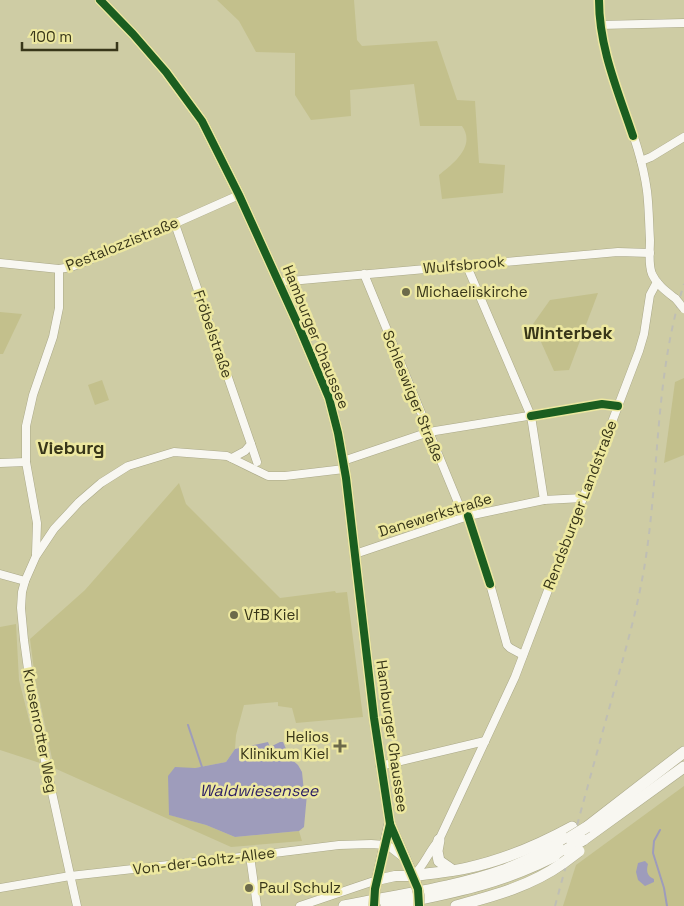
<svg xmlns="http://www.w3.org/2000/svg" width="684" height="906" viewBox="0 0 684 906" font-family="'Space Grotesk',sans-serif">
<rect width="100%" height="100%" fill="#cecca4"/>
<g fill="#c3c08c">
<path d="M 217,0 L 354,0 L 357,40 L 362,46 L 437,41 L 457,100 L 475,101 L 479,163 L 505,165 L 503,193 L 442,199 L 439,175 C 454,163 476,146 462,126 L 420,126 L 414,84 L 350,90 L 351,116 L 311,120 L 295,95 L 295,53 L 256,52 L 239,21 Z"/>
<polygon points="598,293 569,370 554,371 533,324 550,300"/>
<polygon points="0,312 22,314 3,354 0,354"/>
<polygon points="684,378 684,455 664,463 675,382"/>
<polygon points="102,380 109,400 95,405 88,385"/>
<polygon points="179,483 186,504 280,598 335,591 336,593 347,592 363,717 296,723 292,708 278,706 278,702 244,705 236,735 235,749 226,762 195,768 170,815 206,825 235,837 299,831 302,841 231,847 54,768 35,678 30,639 85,590"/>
<polygon points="16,624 19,680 40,763 0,750 0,627"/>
<polygon points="684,786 684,906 563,906 576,865"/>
</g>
<g fill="#9e9cbb">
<polygon points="268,742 270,747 280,742 283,742 290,758 298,765 302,772 304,792 307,794 304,827 299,831 235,837 206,825 169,815 168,776 175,767 195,768 226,762 235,749"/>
<path d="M 645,861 L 648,864 C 646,871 647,876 654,879 L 654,882 L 645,886 L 638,880 L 636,872 L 638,863 Z"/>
</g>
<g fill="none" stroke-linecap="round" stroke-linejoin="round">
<g stroke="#9e9cbb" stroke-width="2">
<polyline points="188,725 202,767"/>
<polyline points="660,830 654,841 653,853 664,888 667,906"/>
</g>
<defs>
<g id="minor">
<path d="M 599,0 C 599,69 638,124 647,191 C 649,207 649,224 650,240 C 650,251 648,264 652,274 C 657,285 667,292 676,299"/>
<polyline points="600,25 684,23"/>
<polyline points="641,161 651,157 684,137"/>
<polyline points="175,224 251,444 245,451 232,458"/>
<polyline points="0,263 59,269 71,267 115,250 239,195"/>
<polyline points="468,265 469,271 531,416 544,500"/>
<polyline points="364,274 464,517"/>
<polyline points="279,282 618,252 650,253"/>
<polyline points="251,444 257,462"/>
<polyline points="343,461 429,432 602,404 618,406"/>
<polyline points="0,463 26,462"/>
<polyline points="36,554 37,523 26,462 26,426 33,395 53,337 59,308 59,269"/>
<polyline points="355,554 468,516 544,500 583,498"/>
<polyline points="0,574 25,581"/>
<polyline points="490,584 507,645 510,648 523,655"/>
<polyline points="380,766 485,741"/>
<polyline points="250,856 257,906"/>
<path d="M 413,876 C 424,866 429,851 439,840 L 515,677 L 639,351 L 644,334 L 650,295 L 657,282"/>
<polyline points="0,888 70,876 250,856 339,845 371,844 385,845 390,847 404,858"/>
<polyline points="77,906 45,761 30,684 24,640 21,608 22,592 25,581 36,556 54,529 79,502 101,483 128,466 174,452 227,456 268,476 285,476 344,469"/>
<polyline points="300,906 377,880"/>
</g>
<g id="major">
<polyline points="100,0 133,34 166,72 202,121 239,195 299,327 329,398 338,433 346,478 374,718 390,824 416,883"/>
<polyline points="377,880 395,876 413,876"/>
<polyline points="375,889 389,825"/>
</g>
<g id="highway">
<polyline points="587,827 684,752"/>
<polyline points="439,840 437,851 439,861 452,870"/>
<polyline points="583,840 684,767"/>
<path d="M 413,876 C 431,873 449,872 467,868 C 504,860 539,845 572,827"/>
<path d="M 344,906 C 397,895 454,888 504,870 C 527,861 548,850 569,838"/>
<path d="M 386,906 C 451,893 507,883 566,850"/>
<path d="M 456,906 C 493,896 531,886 563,863"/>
</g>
</defs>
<use href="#minor" stroke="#aaa888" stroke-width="9"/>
<use href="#major" stroke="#aaa888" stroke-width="11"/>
<use href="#highway" stroke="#aaa888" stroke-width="12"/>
<use href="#minor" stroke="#f8f7f1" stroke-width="8"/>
<use href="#major" stroke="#f8f7f1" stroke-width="10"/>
<use href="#highway" stroke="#f8f7f1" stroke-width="11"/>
<path stroke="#bfbeb4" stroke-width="2" stroke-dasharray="6 6" stroke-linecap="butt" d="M 555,906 C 573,840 591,774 609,709 C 622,662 636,616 644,569 C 660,475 654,376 684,284"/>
<defs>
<polyline id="minor-bridge" points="676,299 684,309"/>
<g id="major-bridge">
<polyline points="416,884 419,895 419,906"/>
<polyline points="374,906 375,889"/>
</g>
<g id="highway-bridge">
<polyline points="569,838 587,827"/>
<polyline points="566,850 583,840"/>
<polyline points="563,863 579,851"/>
</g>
</defs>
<use href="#minor-bridge" stroke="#aaa888" stroke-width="9" stroke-linecap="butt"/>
<use href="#major-bridge" stroke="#aaa888" stroke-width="11" stroke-linecap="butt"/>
<use href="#highway-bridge" stroke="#aaa888" stroke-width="12" stroke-linecap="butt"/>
<use href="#minor-bridge" stroke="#f8f7f1" stroke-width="8"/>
<use href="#major-bridge" stroke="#f8f7f1" stroke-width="10"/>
<use href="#highway-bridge" stroke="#f8f7f1" stroke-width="11"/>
<defs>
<g id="cycleway">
<polyline points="100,0 133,34 166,72 202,121 239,195 299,327 329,398 338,433 346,478 374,718 390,824 418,889 419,906"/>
<path d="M 599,0 C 599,48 618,91 633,136"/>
<polyline points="531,416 602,404 618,406"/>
<polyline points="468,516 490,584"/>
<polyline points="374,906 375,889 390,824"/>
</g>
</defs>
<use href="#cycleway" stroke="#ede8a0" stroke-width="11"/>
<use href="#cycleway" stroke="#1b5e20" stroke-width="8"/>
</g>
<g fill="#6c6a4a" stroke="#ede8a0" stroke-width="2">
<circle cx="406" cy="292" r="5"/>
<circle cx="234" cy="615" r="5"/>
<path d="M337.5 738.5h5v5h5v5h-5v5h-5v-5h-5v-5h5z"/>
<circle cx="249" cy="888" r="5"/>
</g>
<g text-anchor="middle" stroke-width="5" stroke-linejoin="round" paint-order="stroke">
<g font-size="15" fill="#383619" stroke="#ede8a0">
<text transform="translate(122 244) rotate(-22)" y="5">Pestalozzistraße</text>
<text transform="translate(464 265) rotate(-5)" y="5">Wulfsbrook</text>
<text transform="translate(213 334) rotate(71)" y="5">Fröbelstraße</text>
<text transform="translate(316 337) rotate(68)" y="5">Hamburger Chaussee</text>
<text transform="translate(413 396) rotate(68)" y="5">Schleswiger Straße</text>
<text transform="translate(580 505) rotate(-69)" y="5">Rendsburger Landstraße</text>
<text transform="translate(435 515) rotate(-17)" y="5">Danewerkstraße</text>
<text transform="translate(40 731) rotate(79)" y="5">Krusenrotter Weg</text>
<text transform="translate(392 736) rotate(82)" y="5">Hamburger Chaussee</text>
<text transform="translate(204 861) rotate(-7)" y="5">Von-der-Goltz-Allee</text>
</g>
<g font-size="15" fill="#383619" stroke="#ede8a0" text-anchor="start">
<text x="416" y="297">Michaeliskirche</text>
<text x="244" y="620">VfB Kiel</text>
<text x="329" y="742" text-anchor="end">Helios<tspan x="329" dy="17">Klinikum Kiel</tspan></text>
<text x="259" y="893">Paul Schulz</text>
</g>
<g font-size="16" font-style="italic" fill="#291b63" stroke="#ede8a0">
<text x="259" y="796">Waldwiesensee</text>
</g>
<g font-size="18" font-weight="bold" fill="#383619" stroke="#ede8a0">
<text x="568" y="339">Winterbek</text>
<text x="71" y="454">Vieburg</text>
</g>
</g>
<path d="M22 42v8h95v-8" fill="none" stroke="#383619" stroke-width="2.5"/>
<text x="30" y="42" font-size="15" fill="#383619" stroke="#ede8a0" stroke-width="4" paint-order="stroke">100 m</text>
</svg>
